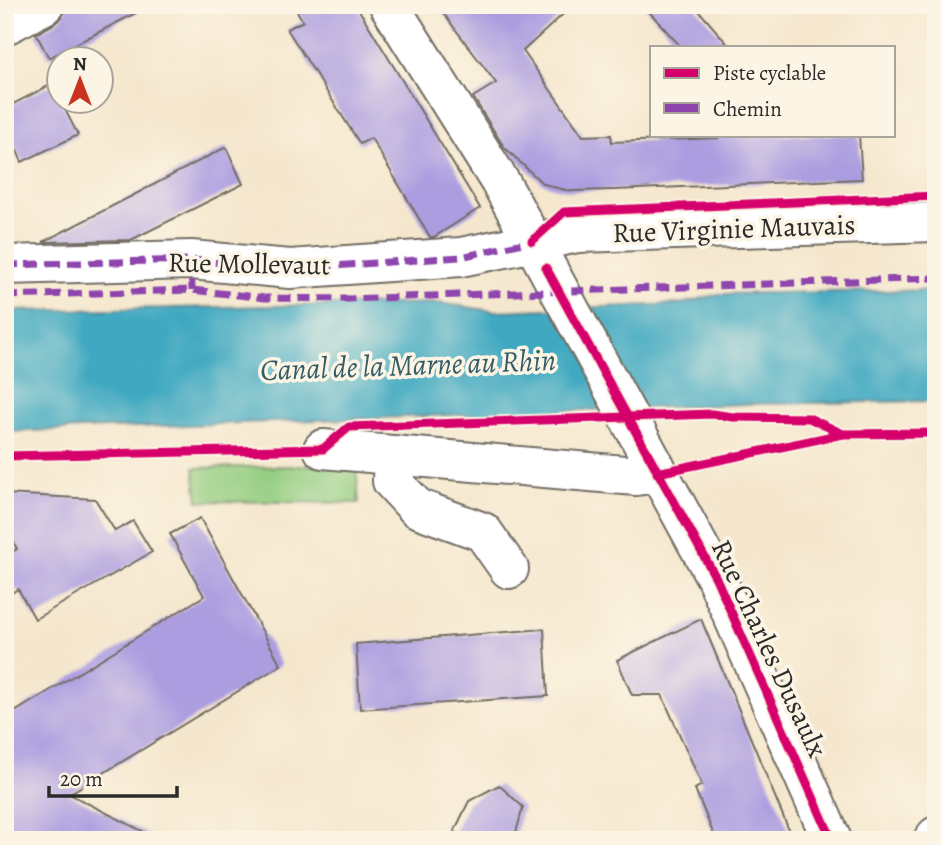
<svg xmlns="http://www.w3.org/2000/svg" width="941" height="845" viewBox="0 0 941 845" font-family="Alegreya,serif">
<rect width="100%" height="100%" fill="#fcf5e5"/>
<filter id="ink" filterUnits="userSpaceOnUse"><feTurbulence type="fractalNoise" baseFrequency=".0143" numOctaves="2"/><feDisplacementMap in="SourceGraphic" scale="14" xChannelSelector="R" yChannelSelector="G"/><feConvolveMatrix kernelMatrix="1 2 1 2 8 2 1 2 1" color-interpolation-filters="sRGB"/></filter>
<filter id="wash" filterUnits="userSpaceOnUse"><feTurbulence type="fractalNoise" baseFrequency=".00686" numOctaves="4" result="noise"/><feDisplacementMap in="SourceGraphic" scale="28" xChannelSelector="R" yChannelSelector="G"/><feGaussianBlur stdDeviation="1.57" result="paint"/><feColorMatrix in="noise" values="0 0 0 0 0 0 0 0 0 0 0 0 0 0 0 0 0 1.4 0 .05"/><feComposite in="paint" operator="in"/></filter>
<g filter="url(#wash)">
<rect width="100%" height="100%" fill="#f5e7cd"/>
<polygon fill="#94ce82" stroke="#607c56" stroke-width="2" points="356,465 359,503 198,501 194,468"/>
<polygon fill="#41a9c1" stroke="#366a76" stroke-width="2" points="936,290 936,401 747,404 5,432 5,311 438,303 494,311 680,304 719,294"/>
<g id="blocks">
<g fill="#ac9de0">
<polygon points="66,5 151,5 49,58 36,34 54,24 62,17"/>
<polygon points="293,5 356,5 480,208 434,237 430,237 371,138 360,144 287,29 303,21"/>
<polygon points="437,5 573,5 523,51 583,136 611,135 612,142 718,138 718,135 859,135 862,179 614,190 570,191 553,187 542,183 504,147 473,97 496,83"/>
<polygon points="643,5 694,5 730,47 681,47"/>
<polygon points="52,84 78,135 22,162 5,124 5,108"/>
<polygon points="226,147 243,184 131,240 43,242"/>
<polygon points="5,494 95,499 115,531 133,521 152,552 35,619 18,589 5,597 5,556 17,549 5,523"/>
<polygon points="200,518 281,665 69,794 160,840 5,840 5,718 204,596 170,534"/>
<polygon points="701,619 734,698 793,840 716,840 695,789 702,785 662,695 632,695 617,660"/>
<polygon points="544,629 548,696 360,709 356,644"/>
<polygon points="499,785 523,807 514,840 475,840 454,832 469,801"/>
</g>
</g>
</g>
<g filter="url(#ink)">
<use href="#blocks" fill-opacity="0" stroke="#726d64" stroke-width="2"/>
<g fill="none" stroke-linecap="round" stroke-linejoin="round">
<defs>
<g id="minor">
<polyline points="389,5 502,185 716,578 832,840"/>
<polyline points="5,25 44,5"/>
<polyline points="5,265 191,260 290,269 461,257 578,233 936,222"/>
<polyline points="323,449 636,476 657,473"/>
<polyline points="393,455 392,481 417,508 483,532 509,569"/>
<polyline points="933,840 936,836"/>
</g>
</defs>
<use href="#minor" stroke="#726d64" stroke-width="42"/>
<use href="#minor" stroke="#fff" stroke-width="38"/>
<g stroke="#8e44ad" stroke-width="7" stroke-dasharray="14 7" stroke-linecap="butt">
<polyline points="191,260 192,290"/>
<polyline points="5,265 191,260 290,269 461,257 532,241"/>
<polyline points="5,296 192,290 265,298 347,299 936,278"/>
</g>
<defs>
<g id="cycleway">
<polyline points="532,241 564,212 936,196"/>
<polyline points="546,268 716,578 832,840"/>
<polyline points="5,456 323,449 349,427 712,414 733,417 809,418 843,434 936,433"/>
<polyline points="657,473 843,434"/>
</g>
</defs>
<use href="#cycleway" stroke="#fcf5e5" stroke-width="13"/>
<use href="#cycleway" stroke="#d6006c" stroke-width="9"/>
</g>
</g>
<g text-anchor="middle" stroke-width="7" stroke-linejoin="round" paint-order="stroke">
<g font-size="28" fill="#2b2b2b" stroke="#fcf5e5">
<text transform="translate(734 228) rotate(-2)" y="10">Rue Virginie Mauvais</text>
<text transform="translate(249 263) rotate(1)" y="10">Rue Mollevaut</text>
<text transform="translate(770 648) rotate(65)" y="10">Rue Charles Dusaulx</text>
</g>
<g font-size="30" font-style="italic" fill="#345d67" stroke="#fcf5e5">
<text transform="translate(408 365) rotate(-2)" y="10">Canal de la Marne au Rhin</text>
</g>
</g>
<rect width="941" height="845" fill="none" stroke="#fcf5e5" stroke-width="28"/>
<rect x="650" y="46" width="245" height="91" fill="#fcf5e5" stroke="#a8a49b" stroke-width="2"/>
<rect x="664" y="68" width="35" height="10" fill="#d6006c" stroke="#a8a49b" stroke-width="2"/>
<text x="713" y="80" font-size="21" fill="#2b2b2b">Piste cyclable</text>
<rect x="664" y="103" width="35" height="10" fill="#8e44ad" stroke="#a8a49b" stroke-width="2"/>
<text x="713" y="116" font-size="21" fill="#2b2b2b">Chemin</text>
<g transform="translate(80 80)"><circle r="33" fill="#fcf5e5" stroke="#a8a49b" stroke-width="2"/>
<path d="M0-5L12 26L0 18L-12 26Z" fill="#c8321e"/>
<text y="-10" font-size="19" font-weight="bold" text-anchor="middle" fill="#2b2b2b">N</text>
</g>
<path d="M49 786v10h128v-10" fill="none" stroke="#2b2b2b" stroke-width="3.5"/>
<text x="60" y="786" font-size="21" fill="#2b2b2b" stroke="#fcf5e5" stroke-width="5" paint-order="stroke">20 m</text>
</svg>
